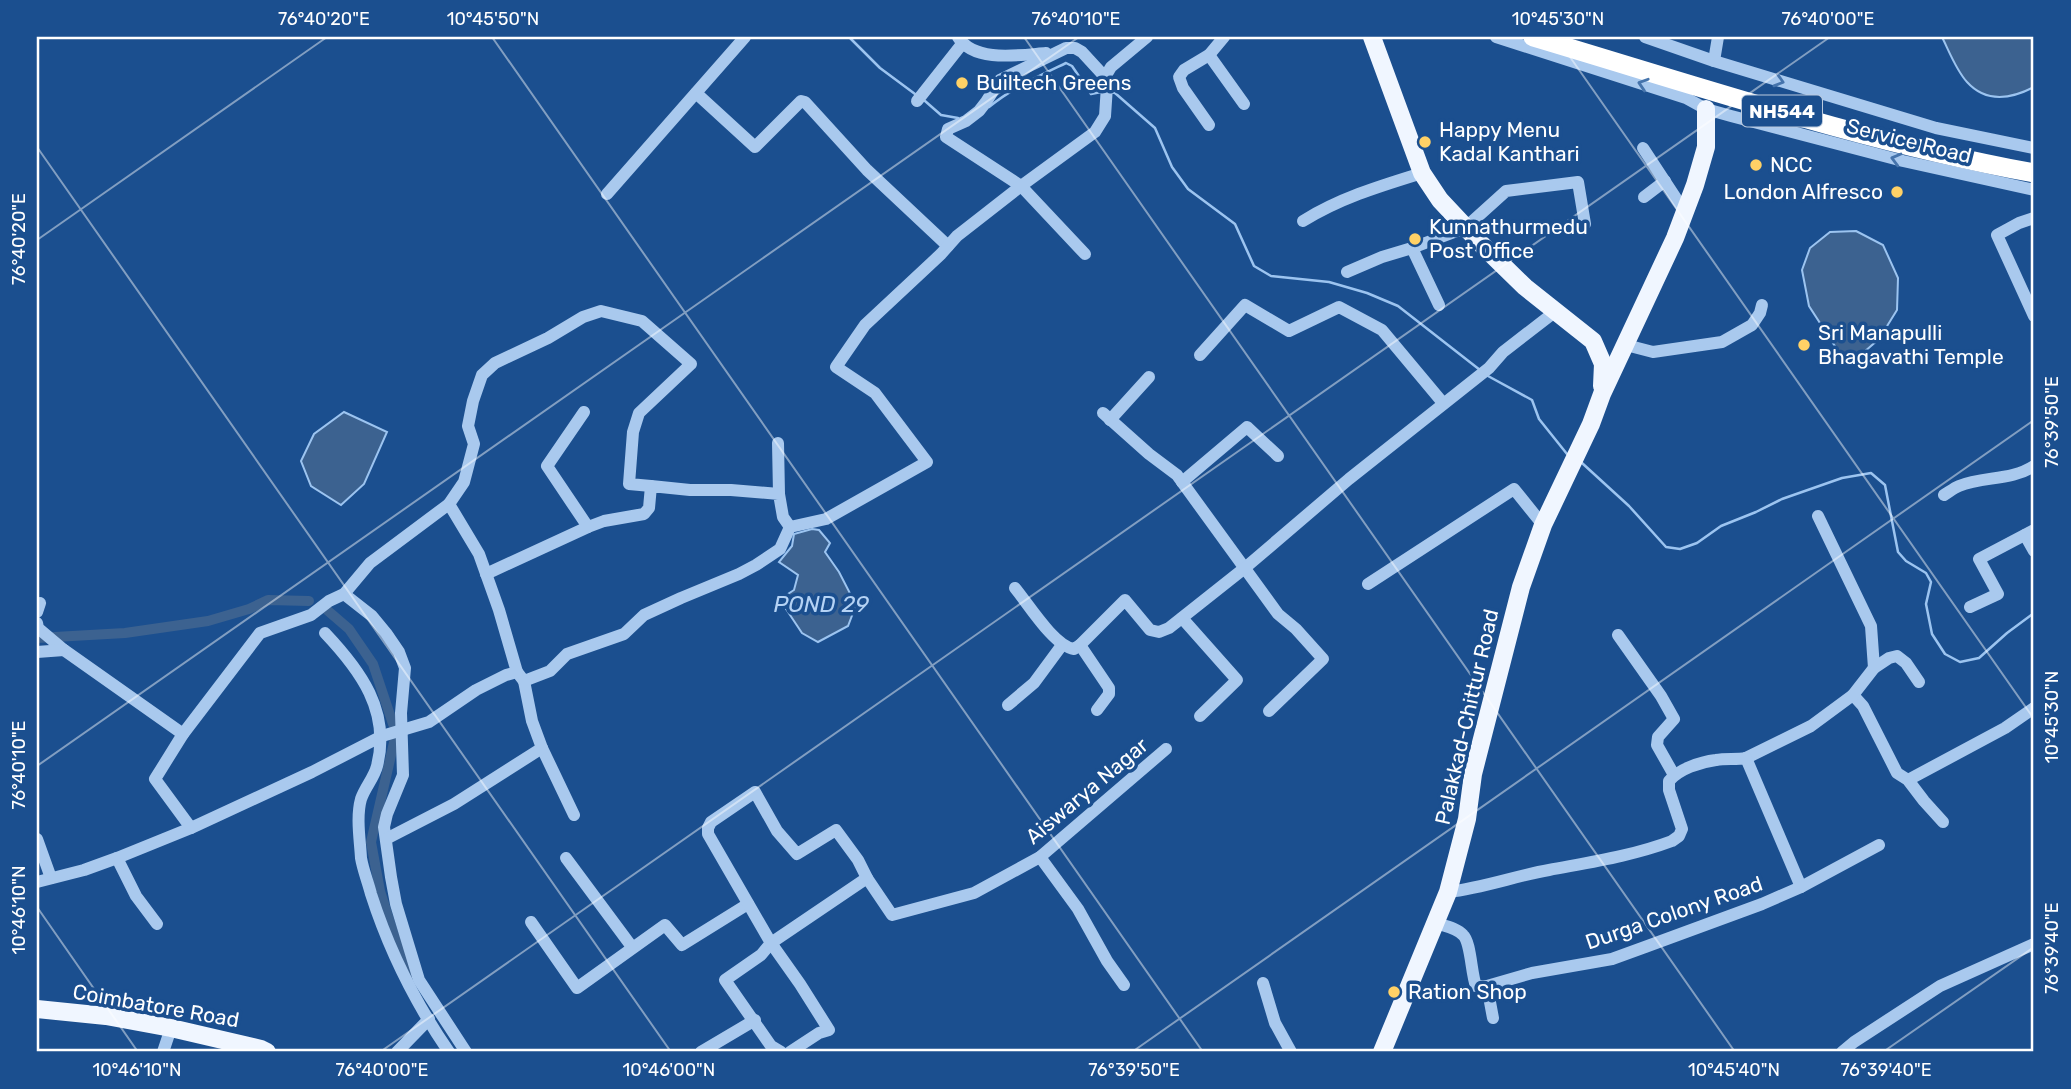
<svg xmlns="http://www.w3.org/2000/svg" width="2071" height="1089" viewBox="0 0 2071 1089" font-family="Rubik,sans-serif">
<rect width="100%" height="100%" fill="#1b4f8f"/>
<g fill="#3c6290" stroke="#9cc4f0" stroke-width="2">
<path d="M 1942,37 L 2034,37 L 2034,87 C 2011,99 1986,103 1967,82 C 1956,70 1949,51 1942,37 Z"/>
<polygon points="1856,231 1883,245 1898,278 1897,310 1879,339 1856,359 1842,357 1809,306 1802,270 1810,248 1830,232"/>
<polygon points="344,412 387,432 364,484 341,505 311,486 301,461 314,434"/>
<polygon points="812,529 819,530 830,543 825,552 839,572 856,605 848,626 818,642 802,633 782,603 785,596 794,590 798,575 779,562 792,546 794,534"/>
</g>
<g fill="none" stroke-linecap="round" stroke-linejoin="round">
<g stroke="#9cc4f0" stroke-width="2.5">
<polyline points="849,37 880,68 915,94"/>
<polyline points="1111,92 1115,93 1155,128 1172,167 1188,189 1235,224 1254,266 1271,276 1329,282 1367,293 1398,306 1480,370"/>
<polyline points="925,101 941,115 958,118"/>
<path d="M 989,107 C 1012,88 1039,76 1066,63 L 1072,66 L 1091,94 L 1101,92"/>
<polyline points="1488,376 1532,400 1539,419 1567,454"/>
<polyline points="1582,463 1629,506 1666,547 1680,549 1697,543 1721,526 1756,512 1782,499 1842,478 1871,473 1885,485 1898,552 1906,561 1926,573 1931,582 1926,604 1932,634 1945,654 1960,662 1979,658 2007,633 2034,613"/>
</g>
<g stroke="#3c6290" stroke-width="10">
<polyline points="327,610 349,629 373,664 393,724"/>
<polyline points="37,638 125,633 208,621 249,609 268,600 309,601"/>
<polyline points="395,738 371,842 380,891 394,935 413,976"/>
</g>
<g stroke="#a9c9ee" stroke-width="12">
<path d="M 958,37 C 974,63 1020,55 1046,53"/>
<polyline points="1496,37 1686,98 1706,109 1731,116 1903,161 2034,190"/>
<polyline points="1645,37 1714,61 1936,128 2034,148"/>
<polyline points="1209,55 1244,104"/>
<polyline points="1714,61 1718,37"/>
<polyline points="696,93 755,147 801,101 805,102 867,170 948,246"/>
<polyline points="917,101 962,44"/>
<polyline points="1209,125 1183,88 1179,77 1184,70 1209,55 1224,37"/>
<polyline points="1643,148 1685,212"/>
<polyline points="607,194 745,37"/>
<polyline points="1644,197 1665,181"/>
<polyline points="2034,218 2019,223 1997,235 2034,316"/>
<path d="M 1303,221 C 1340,198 1380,186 1422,173"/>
<polyline points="1412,248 1439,305"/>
<polyline points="1085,254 1021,186 946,137 948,129 966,121 979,111 986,102 1000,80 1066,48 1075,48 1082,52 1105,77"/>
<polyline points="1347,272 1382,257 1412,248 1465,228 1506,191 1578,182 1585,224"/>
<polyline points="1626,345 1653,352 1722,342 1752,325 1760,313 1762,305"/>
<polyline points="1200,355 1245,305 1289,331 1339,307 1382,330 1443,403"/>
<polyline points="584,412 547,466 588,527"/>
<polyline points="1103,413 1149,454 1177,475 1278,614 1296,629 1323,659 1269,711"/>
<polyline points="1110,420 1149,377"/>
<polyline points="778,443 779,494"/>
<polyline points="1182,482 1247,427 1278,456"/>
<path d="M 1944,495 C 1949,492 1954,488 1959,486 C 1983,476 2011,481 2034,466"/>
<polyline points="1818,516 1871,626 1874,668"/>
<polyline points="2025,535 2034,551"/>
<polyline points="486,574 588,527 604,521 644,514 649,508 651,486 690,490 731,490 779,494 783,517 790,527"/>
<polyline points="1368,584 1514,489 1543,525"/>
<path d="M 1015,588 C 1029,605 1054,646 1074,649 L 1080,645 L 1125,600 L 1150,630 L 1159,632 L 1169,628 L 1246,567 L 1349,479 L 1489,368 L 1503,352 L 1556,311"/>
<polyline points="344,594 372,616 386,633 399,652 405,668 401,713 403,775 387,814 384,827 391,877 396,904 419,980 466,1052"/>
<polyline points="1970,607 1998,594 1979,559 2034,530"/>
<polyline points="37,612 40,603"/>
<polyline points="1182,618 1237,680 1200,716"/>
<polyline points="37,623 38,628 64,650 183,734 155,779 191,828"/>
<path d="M 325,633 C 360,670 391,711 377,766 C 374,778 365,787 361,799 C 356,817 360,840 361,858 C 363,870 368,882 371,894 C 389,950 416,1004 449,1052"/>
<polyline points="1618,635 1661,696 1674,719 1658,737 1657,745 1674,775"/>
<polyline points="1080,645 1109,688 1109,694 1097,710"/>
<polyline points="37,652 64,650"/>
<polyline points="517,672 524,681 550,671 567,654 624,634 644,615 681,598 739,574 756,565 780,549 790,527 826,519 927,462 875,393 836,367 865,325 941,254 957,236 1021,186 1095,132 1105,116 1107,86 1105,77 1111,67 1147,37"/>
<polyline points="524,681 532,721 542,748 574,815"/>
<polyline points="1853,695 1863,706 1897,773 1908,780 1924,801 1943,822"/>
<polyline points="1008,705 1034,683 1062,645"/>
<polyline points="183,734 260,633 311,615 329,601 344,594 370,563 449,504"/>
<polyline points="1746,758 1811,726 1853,695 1874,668 1889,658 1897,656 1906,663 1919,682"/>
<polyline points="1908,780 2005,728 2034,708"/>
<polyline points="37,839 51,878"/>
<polyline points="386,839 454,804 542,748"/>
<polyline points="1040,857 1078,909 1107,961 1124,985"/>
<polyline points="117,858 136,896 157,924"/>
<polyline points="566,858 632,947"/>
<polyline points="37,882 84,870 117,858 191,828 312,772 382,736 429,722 476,690 506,675 517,672 499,610 479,554 449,504 464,482 474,444 468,426 473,401 482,375 495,363 548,338 583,317 601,311 642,321 691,364 639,413 633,432 629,484 651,486"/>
<path d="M 1448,892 C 1483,888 1515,876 1549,870 C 1591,862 1632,856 1672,841 L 1679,836 L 1682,829 L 1669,790 L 1669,781 C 1679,769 1700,762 1716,760 C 1726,758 1736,760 1746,758 L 1801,887"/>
<polyline points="531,922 577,988 665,925 682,945 748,904"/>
<path d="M 1436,923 C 1445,926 1457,928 1463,935 C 1471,942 1471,973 1476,986 L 1487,986 L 1532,973 L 1612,959 L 1645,947 L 1762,904 L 1801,887 L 1879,845"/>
<polyline points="1263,983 1275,1023 1291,1052"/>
<polyline points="1487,986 1493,1018"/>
<polyline points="163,1052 171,1028"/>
<polyline points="397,1052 429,1019"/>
<polyline points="701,1052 755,1020"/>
<polyline points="781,1052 771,1046 725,980 761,955 771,943 867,878 892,915 974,893 1040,857 1166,749"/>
<polyline points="790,1052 819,1033 829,1030 800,984 771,943 708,834 708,828 711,822 755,792 777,831 797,854 836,830 858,860 867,878"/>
<polyline points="1842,1052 1854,1042 1940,986 2034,944"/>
</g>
<g stroke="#f0f6ff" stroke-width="18">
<polyline points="1372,37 1422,173 1440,200 1485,248 1525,287 1593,341 1603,364 1602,386"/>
<polyline points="37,1009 106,1016 171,1028 261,1049 267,1052"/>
<polyline points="1382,1052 1448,892 1467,819 1473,774 1521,587 1543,525 1591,424 1602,394 1675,238 1695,185 1706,147 1706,109"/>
</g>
<path stroke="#fff" stroke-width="19" d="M 1533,37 C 1698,86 1864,142 2034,173"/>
</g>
<defs><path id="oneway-chevron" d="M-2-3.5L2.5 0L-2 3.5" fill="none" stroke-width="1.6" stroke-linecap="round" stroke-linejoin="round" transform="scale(1.75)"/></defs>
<g stroke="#4674ac">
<use href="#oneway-chevron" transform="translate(1779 81) rotate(17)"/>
<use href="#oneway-chevron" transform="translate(1643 84) rotate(-162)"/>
<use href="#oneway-chevron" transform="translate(1896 159) rotate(-165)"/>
</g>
<path fill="none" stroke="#fff" stroke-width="2" stroke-opacity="0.45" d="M 492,37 L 1203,1052M 1024,37 L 1735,1052M 1556,37 L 2034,719M 37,147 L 671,1052M 37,240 L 327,37M 37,766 L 1079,37M 37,907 L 138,1052M 380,1052 L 1830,37M 1132,1052 L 2034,420M 1883,1052 L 2034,947"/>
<g fill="#ffd166" stroke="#1b4f8f" stroke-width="2.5">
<circle cx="962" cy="83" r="7"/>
<circle cx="1425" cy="142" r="7"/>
<circle cx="1756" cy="165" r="7"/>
<circle cx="1897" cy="192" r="7"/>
<circle cx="1415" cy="239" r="7"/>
<circle cx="1804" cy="345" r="7"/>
<circle cx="1394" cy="992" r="7"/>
</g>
<g text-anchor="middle" stroke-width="7" stroke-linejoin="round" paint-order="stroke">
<rect fill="#1b4f8f" stroke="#bbcadd" stroke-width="2" x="1742" y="95.5" width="80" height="31" rx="5"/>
<g font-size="19" font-weight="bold" fill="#fff">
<text x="1782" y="118">NH544</text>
</g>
<g font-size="21" fill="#fff" stroke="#1b4f8f" text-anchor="start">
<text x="976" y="90">Builtech Greens</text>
<text x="1439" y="137">Happy Menu<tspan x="1439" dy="24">Kadal Kanthari</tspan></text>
<text x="1770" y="172">NCC</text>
<text x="1883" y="199" text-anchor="end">London Alfresco</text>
<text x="1429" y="234">Kunnathurmedu<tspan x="1429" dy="24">Post Office</tspan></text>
<text x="1818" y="340">Sri Manapulli<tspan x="1818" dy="24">Bhagavathi Temple</tspan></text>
<text x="1408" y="999">Ration Shop</text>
</g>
<g font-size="21" fill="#fff" stroke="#1b4f8f">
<text transform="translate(1909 141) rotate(14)" y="7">Service Road</text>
<text transform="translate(1467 717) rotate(-77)" y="7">Palakkad-Chittur Road</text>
<text transform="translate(1087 791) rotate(-40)" y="7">Aiswarya Nagar</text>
<text transform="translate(1674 913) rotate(-19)" y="7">Durga Colony Road</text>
<text transform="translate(156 1006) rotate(10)" y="7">Coimbatore Road</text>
</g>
<g font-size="23" font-style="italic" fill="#b5d3f5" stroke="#1b4f8f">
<text x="821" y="612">POND 29</text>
</g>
</g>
<rect width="2071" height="1089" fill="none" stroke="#1b4f8f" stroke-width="77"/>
<rect x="38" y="38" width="1994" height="1012" fill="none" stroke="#fff" stroke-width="2.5"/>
<g font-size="18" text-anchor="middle" fill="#fff">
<text x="324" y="25">76°40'20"E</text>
<text x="493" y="25">10°45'50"N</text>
<text x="1076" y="25">76°40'10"E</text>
<text x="1558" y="25">10°45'30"N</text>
<text x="1828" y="25">76°40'00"E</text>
<text transform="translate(19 239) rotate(-90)" y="6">76°40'20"E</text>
<text transform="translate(2052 422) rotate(-90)" y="6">76°39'50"E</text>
<text transform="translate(2052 717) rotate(-90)" y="6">10°45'30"N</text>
<text transform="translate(19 765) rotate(-90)" y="6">76°40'10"E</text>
<text transform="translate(19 910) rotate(-90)" y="6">10°46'10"N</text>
<text transform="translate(2052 948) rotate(-90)" y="6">76°39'40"E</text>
<text x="137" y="1076">10°46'10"N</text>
<text x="382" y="1076">76°40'00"E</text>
<text x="669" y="1076">10°46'00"N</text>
<text x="1134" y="1076">76°39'50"E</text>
<text x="1734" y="1076">10°45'40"N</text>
<text x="1886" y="1076">76°39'40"E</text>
</g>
</svg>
